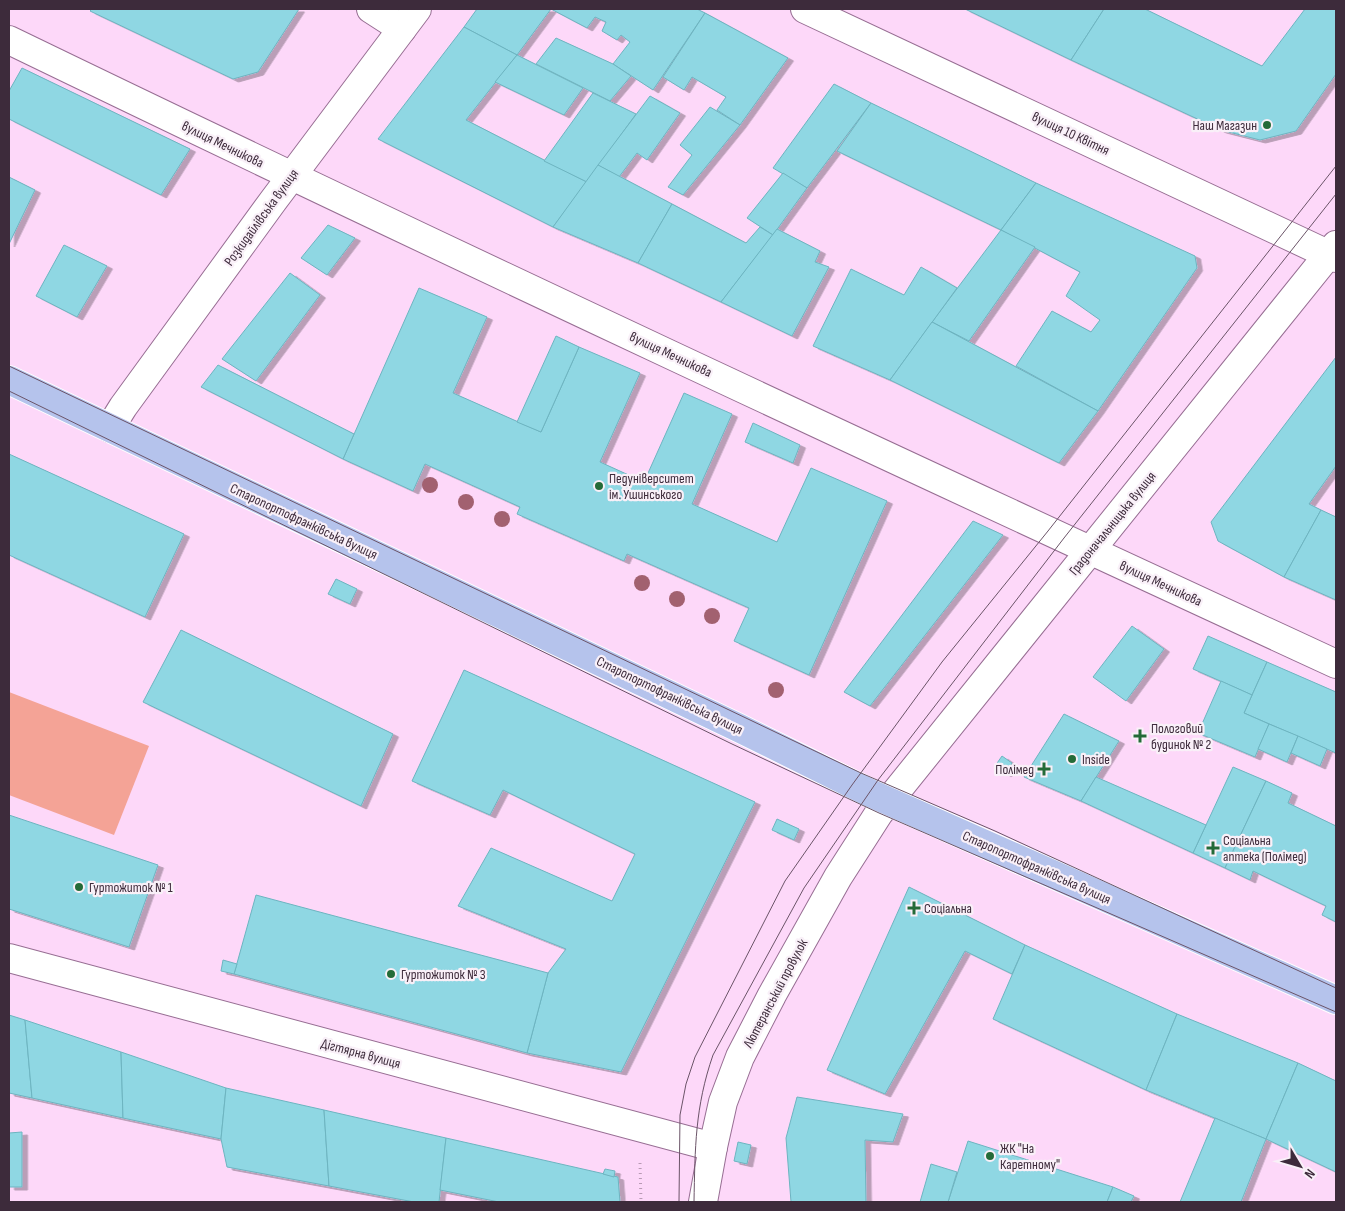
<svg xmlns="http://www.w3.org/2000/svg" width="1345" height="1211" viewBox="0 0 1345 1211" font-family="'Sofia Sans Condensed',sans-serif">
<defs>
<filter id="shadow"><feDropShadow dx="5.5" dy="3" stdDeviation="0" flood-color="#0004"/></filter>
</defs>
<rect width="100%" height="100%" fill="#fdd8f9"/>
<polygon fill="#f4a396" points="9,692 149,746 114,835 9,795"/>
<g fill="#8fd7e3" stroke="#6db4c0" filter="url(#shadow)">
<polygon points="92,9 299,9 258,72 233,79 90,11"/>
<polygon points="477,9 697,9 705,13 653,90 613,64 630,42 621,35 617,40 602,31 606,22 595,17 587,28 551,9 517,55 464,27"/>
<polygon points="965,9 1104,9 1071,60"/>
<polygon points="1104,9 1145,9 1262,66 1305,9 1336,9 1336,74 1296,131 1260,140 1221,130 1071,60"/>
<polygon points="705,13 788,58 740,125 717,110 726,97 692,77 684,90 663,77"/>
<polygon points="464,27 517,55 466,120 587,182 553,227 378,139"/>
<polygon points="556,38 613,64 631,76 610,101 536,64"/>
<polygon points="517,55 583,88 564,115 495,82"/>
<polygon points="22,68 190,149 161,195 9,119 9,91"/>
<polygon points="834,84 871,103 807,188 773,168"/>
<polygon points="593,93 636,114 587,182 544,161"/>
<polygon points="650,96 680,113 647,160 637,153 619,177 598,165"/>
<polygon points="871,103 1036,183 1001,230 837,151"/>
<polygon points="710,107 740,125 683,195 668,187 692,155 680,145"/>
<polygon points="598,165 672,204 638,263 553,227"/>
<polygon points="783,173 807,188 773,235 747,218"/>
<polygon points="9,177 35,190 9,244"/>
<polygon points="1036,183 1195,256 1197,268 1098,411 1016,366 1052,311 1091,332 1100,320 1066,296 1080,272 1001,230"/>
<polygon points="672,204 746,243 760,227 773,235 721,302 638,263"/>
<polygon points="328,225 355,238 327,275 301,258"/>
<polygon points="777,229 820,251 815,262 829,267 792,336 721,302"/>
<polygon points="1001,230 1035,247 969,341 932,322"/>
<polygon points="64,245 107,266 77,317 36,296"/>
<polygon points="921,267 957,288 890,380 813,346 851,269 904,295"/>
<polygon points="290,273 320,295 256,381 222,359"/>
<polygon points="419,288 487,317 453,393 541,432 579,347 640,373 600,462 644,482 684,393 732,414 692,504 777,542 811,468 887,501 809,675 734,641 749,608 627,554 624,561 517,514 520,507 425,464 413,491 343,459"/>
<polygon points="932,322 1098,411 1059,463 890,380"/>
<polygon points="556,336 579,347 541,432 517,422"/>
<polygon points="1336,357 1336,466 1309,504 1321,510 1284,577 1218,541 1211,522"/>
<polygon points="218,365 354,434 343,459 201,387"/>
<polygon points="753,423 800,445 793,463 745,442"/>
<polygon points="9,454 184,534 145,617 9,555"/>
<polygon points="1321,510 1336,517 1336,600 1284,577"/>
<polygon points="973,521 1003,535 870,706 844,692"/>
<polygon points="336,579 357,589 350,604 328,594"/>
<polygon points="1132,626 1164,649 1126,701 1093,677"/>
<polygon points="181,630 393,734 361,806 143,702"/>
<polygon points="1208,636 1267,662 1252,695 1193,669"/>
<polygon points="1267,662 1336,692 1336,753 1244,713"/>
<polygon points="464,670 755,802 621,1072 527,1053 548,973 566,949 458,906 491,848 612,901 635,854 503,790 490,815 412,781"/>
<polygon points="1221,681 1252,695 1244,713 1269,724 1255,757 1198,733"/>
<polygon points="1064,714 1119,741 1081,801 1024,777"/>
<polygon points="1269,724 1298,736 1287,762 1258,749"/>
<polygon points="1298,736 1327,749 1320,766 1291,753"/>
<polygon points="1002,756 1012,763 1006,774 995,766"/>
<polygon points="1233,767 1266,781 1225,868 1193,853"/>
<polygon points="1096,777 1206,825 1193,853 1081,801"/>
<polygon points="1266,781 1292,793 1288,803 1336,826 1336,922 1322,915 1326,906 1253,871 1250,880 1225,868"/>
<polygon points="9,815 158,865 129,947 9,909"/>
<polygon points="777,819 799,829 794,840 772,830"/>
<polygon points="909,887 1025,945 1012,974 965,951 885,1094 827,1070"/>
<polygon points="256,895 548,973 527,1053 234,974"/>
<polygon points="1025,945 1177,1014 1146,1090 993,1019"/>
<polygon points="223,960 237,964 234,974 221,971"/>
<polygon points="1177,1014 1298,1063 1266,1139 1146,1090"/>
<polygon points="9,1015 25,1020 32,1098 9,1093"/>
<polygon points="25,1020 121,1052 123,1118 32,1098"/>
<polygon points="121,1052 226,1088 221,1139 123,1118"/>
<polygon points="1298,1063 1336,1081 1336,1172 1266,1139"/>
<polygon points="226,1088 324,1110 329,1186 227,1167 221,1139"/>
<polygon points="797,1097 903,1114 893,1142 865,1140 866,1202 791,1202 786,1138"/>
<polygon points="324,1110 446,1138 439,1202 414,1202 329,1186"/>
<polygon points="1215,1118 1266,1139 1241,1202 1180,1202"/>
<polygon points="22,1132 22,1187 9,1187 9,1133"/>
<polygon points="446,1138 618,1177 620,1202 499,1202 440,1190"/>
<polygon points="968,1141 1113,1187 1107,1202 948,1202"/>
<polygon points="738,1142 751,1145 747,1164 734,1161"/>
<polygon points="931,1164 957,1172 948,1202 920,1202"/>
<polygon points="605,1169 615,1171 614,1177 603,1174"/>
<polygon points="1113,1187 1134,1196 1131,1202 1107,1202"/>
</g>
<g fill="none" stroke-linecap="round" stroke-linejoin="round">
<defs>
<g id="minor">
<polyline points="371,9 402,29"/>
<polyline points="805,9 1336,258"/>
<path d="M 9,40 C 449,253 892,459 1336,664"/>
<polyline points="110,428 123,407 273,201 417,9"/>
<polyline points="9,958 713,1147"/>
<polyline points="703,1202 713,1147 723,1102 740,1057 772,995 838,877 879,813 1336,245"/>
</g>
<polyline id="major" points="9,380 739,728 870,793 1336,1000"/>
</defs>
<use href="#minor" stroke="#976e93" stroke-width="30"/>
<use href="#major" stroke="#fff" stroke-width="30"/>
<polyline stroke="#b89ab4" stroke-width="3" stroke-dasharray="1 4" stroke-linecap="butt" points="640,1163 641,1202"/>
<use href="#minor" stroke="#fff" stroke-width="28"/>
<use href="#major" stroke="#b5c3ec" stroke-width="28"/>
<g stroke="#6b5468" stroke-width="1">
<polyline points="9,366 861,773 995,831 1336,988"/>
<polyline points="9,391 732,744 879,813 1336,1012"/>
<polyline points="679,1202 680,1115 686,1084 695,1057 785,881 852,785 942,662 1048,531 1336,166"/>
<path d="M 694,1202 C 695,1148 695,1107 713,1055 L 804,888 L 878,780 L 1064,538 L 1336,194"/>
</g>
</g>
<g fill="#a26170">
<circle cx="430" cy="485" r="8"/>
<circle cx="466" cy="502" r="8"/>
<circle cx="502" cy="519" r="8"/>
<circle cx="642" cy="583" r="8"/>
<circle cx="677" cy="599" r="8"/>
<circle cx="712" cy="616" r="8"/>
<circle cx="776" cy="690" r="8"/>
</g>
<g fill="#246b38" stroke="#f9f0f8" stroke-width="2">
<circle cx="1267" cy="125" r="5"/>
<circle cx="599" cy="486" r="5"/>
<path d="M1137.5 728.5h5v5h5v5h-5v5h-5v-5h-5v-5h5z"/>
<circle cx="1072" cy="759" r="5"/>
<path d="M1041.5 761.5h5v5h5v5h-5v5h-5v-5h-5v-5h5z"/>
<path d="M1210.5 840.5h5v5h5v5h-5v5h-5v-5h-5v-5h5z"/>
<circle cx="79" cy="887" r="5"/>
<path d="M911.5 900.5h5v5h5v5h-5v5h-5v-5h-5v-5h5z"/>
<circle cx="391" cy="974" r="5"/>
<circle cx="990" cy="1156" r="5"/>
</g>
<g text-anchor="middle" stroke-width="4.5" stroke-linejoin="round" paint-order="stroke">
<g font-size="14" fill="#3d2b3b" stroke="#f9f0f8" text-anchor="start">
<text x="1257" y="130" text-anchor="end">Наш Магазин</text>
<text x="609" y="483">Педуніверситет<tspan x="609" dy="16">ім. Ушинського</tspan></text>
<text x="1151" y="733">Пологовий<tspan x="1151" dy="16">будинок № 2</tspan></text>
<text x="1082" y="764">Inside</text>
<text x="1034" y="774" text-anchor="end">Полімед</text>
<text x="1223" y="845">Соціальна<tspan x="1223" dy="16">аптека (Полімед)</tspan></text>
<text x="89" y="892">Гуртожиток № 1</text>
<text x="924" y="913">Соціальна</text>
<text x="401" y="979">Гуртожиток № 3</text>
<text x="1000" y="1153">ЖК "На<tspan x="1000" dy="16">Каретному"</tspan></text>
</g>
<g font-size="14" fill="#3d2b3b" stroke="#f9f0f8">
<text transform="translate(1071 133) rotate(25)" y="5">вулиця 10 Квітня</text>
<text transform="translate(223 144) rotate(26)" y="5">вулиця Мечникова</text>
<text transform="translate(261 217) rotate(-54)" y="5">Розкидайлівська вулиця</text>
<text transform="translate(671 354) rotate(25)" y="5">вулиця Мечникова</text>
<text transform="translate(304 521) rotate(25)" y="5">Старопортофранківська вулиця</text>
<text transform="translate(1112 523) rotate(-51)" y="5">Градоначальницька вулиця</text>
<text transform="translate(1161 583) rotate(25)" y="5">вулиця Мечникова</text>
<text transform="translate(670 695) rotate(26)" y="5">Старопортофранківська вулиця</text>
<text transform="translate(1037 867) rotate(24)" y="5">Старопортофранківська вулиця</text>
<text transform="translate(775 993) rotate(-62)" y="5">Лютеранський провулок</text>
<text transform="translate(361 1053) rotate(15)" y="5">Дігтярна вулиця</text>
</g>
</g>
<rect width="1345" height="1211" fill="none" stroke="#3d2b3b" stroke-width="20"/>
<g transform="translate(1300 1166) rotate(128)" stroke="#f9f0f8" stroke-width="4" paint-order="stroke">
<path d="M0-4L9 19L0 12L-9 19Z" fill="#3d2b3b"/>
<text y="-8" font-size="14" font-weight="bold" text-anchor="middle" fill="#3d2b3b">N</text>
</g>
</svg>
